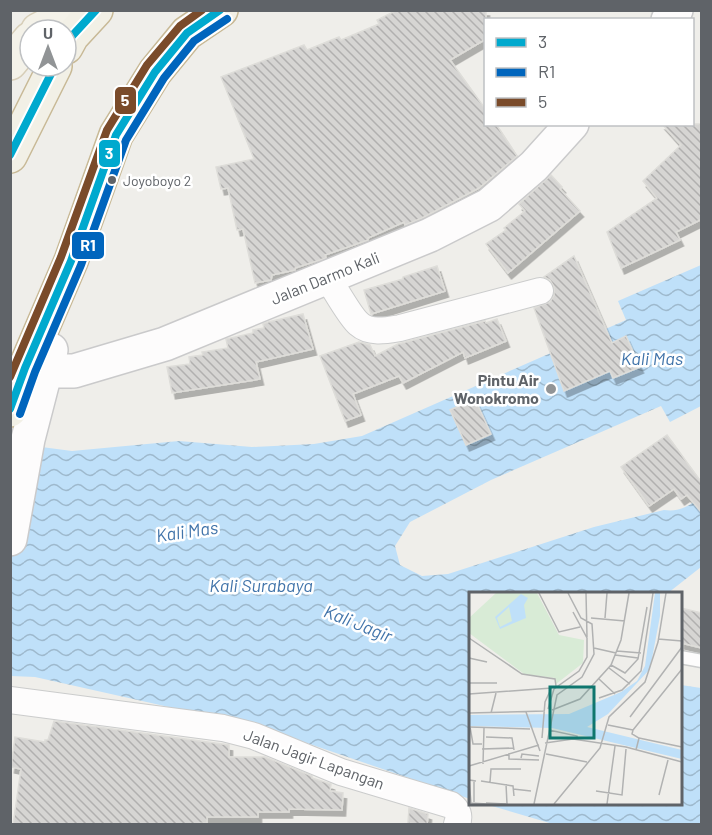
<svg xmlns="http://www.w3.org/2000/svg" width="712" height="835" viewBox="0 0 712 835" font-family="Barlow,sans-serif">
<defs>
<pattern id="water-waves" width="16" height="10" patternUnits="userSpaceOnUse" patternTransform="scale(1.5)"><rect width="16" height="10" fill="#bfe0f9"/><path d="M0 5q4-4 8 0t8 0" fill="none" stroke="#9eb9cd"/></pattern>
<pattern id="building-back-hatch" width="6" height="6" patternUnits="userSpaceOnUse" patternTransform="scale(1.5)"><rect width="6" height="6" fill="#d6d5d3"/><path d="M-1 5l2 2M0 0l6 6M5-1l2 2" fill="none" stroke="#b1b0af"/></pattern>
<filter id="shadow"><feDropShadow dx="3.5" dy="6" stdDeviation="0" flood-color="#0004"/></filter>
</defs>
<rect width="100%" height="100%" fill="#efeeea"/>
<g fill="url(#water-waves)">
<path d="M 701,265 L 701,406 L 670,422 L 661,406 L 491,480 L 410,522 L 395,546 L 400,565 L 422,576 L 448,574 L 594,527 L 664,510 C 681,512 688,506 701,497 L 701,567 L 668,593 L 470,594 L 470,799 L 263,728 L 35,677 L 11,676 L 11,443 L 72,451 L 179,441 L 252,447 L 314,444 L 362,436 L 626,320 L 618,301 Z"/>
<polygon points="681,685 701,688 701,824 553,824 485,804 680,804"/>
</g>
<g fill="url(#building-back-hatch)" stroke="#deddd9" stroke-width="1.5" filter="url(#shadow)">
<polygon points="397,10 486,10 486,39 450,60 486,110 486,124 496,124 517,156 479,188 422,218 405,225 404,222 368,238 368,240 325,255 326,258 295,268 295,270 272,275 271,280 255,283 243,229 237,230 228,188 221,189 216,167 254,159 221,77 304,45 307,50 339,37 341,40 379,24 377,20"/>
<polygon points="662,124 702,124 702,219 676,232 680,240 621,268 607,232 657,198 643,181 681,145"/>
<polygon points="551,175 562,187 560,189 580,211 508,273 486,244 506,230 504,228 525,211 519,204"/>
<polygon points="574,256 612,343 626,336 640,367 613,378 610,371 564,391 534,308 550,302 554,295 554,287 550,280 544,277"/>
<polygon points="437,266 445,291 371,314 364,290 403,279 403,277"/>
<polygon points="303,314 313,349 256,362 260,379 172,393 167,367 190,364 189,357 203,355 202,352 228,348 226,339 253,333 253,330 264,328 263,324 268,322"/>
<polygon points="497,319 506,341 465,358 463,352 403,383 399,376 353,394 361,415 345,421 320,356 359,342 370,345 375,356 398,344 485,321 486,323"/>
<polygon points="475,399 491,434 466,445 450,410"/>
<polygon points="667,435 702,483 702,513 687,495 681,499 674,489 649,506 621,467"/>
<polygon points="681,608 702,613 702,648 681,643"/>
<polygon points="54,721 229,745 229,757 265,757 312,776 312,778 331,784 330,791 343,793 342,810 289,809 289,812 258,812 258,817 207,817 207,823 167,825 13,825 21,769 11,767 15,737 45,742 45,740 48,740"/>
<polygon points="409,808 428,814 427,825 408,823"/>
</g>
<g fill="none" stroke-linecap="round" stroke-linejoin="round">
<defs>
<polyline id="service" points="680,657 702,661"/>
<g id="minor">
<path d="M 327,277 C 334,287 350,317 359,324 C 370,334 388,330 400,328 L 540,291"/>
<path d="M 10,700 L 223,728 L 254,736 L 341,772 L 451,805 C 458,810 460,816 457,824"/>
</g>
<g id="secondary">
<polyline points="668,20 676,10"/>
<polyline points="46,371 74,371 165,344 430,235 489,205 534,166 572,124"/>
<polyline points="10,539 28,439 51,350"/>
</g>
<g id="primary">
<polyline points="38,30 78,10"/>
<polyline points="10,63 30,39"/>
</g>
<g id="trunk">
<polyline points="66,47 72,36 96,10"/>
<polyline points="10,156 55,66"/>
<polyline points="10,410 25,368 71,261 116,135 155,72 187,33 221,10"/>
</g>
</defs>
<use href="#service" stroke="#cbcccc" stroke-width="15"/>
<use href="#minor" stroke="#cbcccc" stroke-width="28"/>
<use href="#secondary" stroke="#cacacb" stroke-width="36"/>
<use href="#primary" stroke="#d7ceb8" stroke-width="36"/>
<use href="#trunk" stroke="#c8b996" stroke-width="36"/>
<use href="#service" stroke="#fdfcfc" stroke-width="12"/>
<use href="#minor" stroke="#fdfcfc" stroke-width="26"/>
<use href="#secondary" stroke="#fdfcfc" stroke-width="33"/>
<use href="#primary" stroke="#f4f2e9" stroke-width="33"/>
<use href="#trunk" stroke="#f2f0e6" stroke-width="33"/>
<defs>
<g id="bus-1">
<polyline points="66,47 72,36 96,10"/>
<polyline points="10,155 55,66"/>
<polyline points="10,409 25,368 71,261 116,135 155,72 187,33 220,10"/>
</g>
<polyline id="bus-2" points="20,414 35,372 81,265 126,140 164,78 194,41 227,19"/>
<polyline id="bus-3" points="10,377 61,257 107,130 147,65 180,26 202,10"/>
</defs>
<use href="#bus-1" stroke="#fff" stroke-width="12"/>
<use href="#bus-2" stroke="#fff" stroke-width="12"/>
<use href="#bus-3" stroke="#fff" stroke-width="12"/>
<use href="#bus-1" stroke="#00a9ce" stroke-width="8"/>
<use href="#bus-2" stroke="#0065bd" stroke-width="8"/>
<use href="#bus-3" stroke="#7a4b2a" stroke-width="8"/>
</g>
<circle fill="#5f6368" stroke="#fff" stroke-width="2" cx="112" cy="180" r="5"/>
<circle fill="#919496" stroke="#fff" stroke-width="2" cx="551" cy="389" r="6"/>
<g text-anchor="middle" stroke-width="5" stroke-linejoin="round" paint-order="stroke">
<g font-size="14" fill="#5f6368" stroke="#fff" text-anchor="start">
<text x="123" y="186">Joyoboyo 2</text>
</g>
<g font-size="16" fill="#5f6368" stroke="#fff">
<text transform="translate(325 278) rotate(-22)" y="6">Jalan Darmo Kali</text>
<text transform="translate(314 759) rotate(20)" y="6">Jalan Jagir Lapangan</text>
</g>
<g font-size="16" font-weight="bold" fill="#5f6368" stroke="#fff" text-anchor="end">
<text x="539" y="386">Pintu Air<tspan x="539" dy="18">Wonokromo</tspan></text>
</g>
<g font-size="18" font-style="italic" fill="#4174aa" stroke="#fff">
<text x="652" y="365">Kali Mas</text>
<text transform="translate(187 532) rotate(-8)" y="6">Kali Mas</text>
<text x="261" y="592">Kali Surabaya</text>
<text transform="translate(358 624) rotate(22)" y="6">Kali Jagir</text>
</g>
</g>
<g transform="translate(469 592)">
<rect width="213" height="213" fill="#efeeea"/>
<path d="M 27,1 L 68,1 L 90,43 L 115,48 L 114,71 L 87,92 L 86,86 L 55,82 L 0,41 L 0,26 Z" fill="#d8ebd6"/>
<path d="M 186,1 L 191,1 L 191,24 L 181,77 L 139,122 L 118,135 L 213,158 L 213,167 L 83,136 L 0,134 L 0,123 L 100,122 L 152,100 L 168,89 L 176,74 ZM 52,2 L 59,6 L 55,13 L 57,26 L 31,37 L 26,25 ZM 40,15 L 43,29 L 31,35 L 28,26 Z" fill="#bfe0f9" fill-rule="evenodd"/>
<path fill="none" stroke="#b1b2b2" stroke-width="1.5" d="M 70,1 L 90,40 L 111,35M 117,1 L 118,45M 122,26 L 156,29M 136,26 L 138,1M 0,46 L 53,82 L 86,87 L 87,94M 189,47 L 213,49M 125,56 L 147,61M 148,59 L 172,61M 146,63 L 169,66M 0,66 L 18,70M 142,73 L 156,81 L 169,67 L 178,15M 140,76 L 161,92M 130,87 L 146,102M 0,91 L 28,91M 0,102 L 83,96M 130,106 L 153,98 L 172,79 L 184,1M 79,117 L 85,97 L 110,79 L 118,65 L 118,46 L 104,20M 83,118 L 111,107 L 142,73 L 152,48 L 160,1M 57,120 L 71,159M 0,121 L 76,119M 22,121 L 27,101M 161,125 L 213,55M 139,133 L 164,138M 0,135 L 61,137M 1,135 L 4,152 L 13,152M 80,138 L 108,144 L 108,148M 164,138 L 213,77M 164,138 L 163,142 L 170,146 L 167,158M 17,145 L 43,146 L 45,158M 73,146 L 76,110 L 82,97M 170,146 L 213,155M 76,151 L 104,147 L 157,155 L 213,170M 13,157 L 45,156M 40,161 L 40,167 L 70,168M 77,162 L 118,170M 52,166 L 53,162 L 70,164M 14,172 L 15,136M 0,174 L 70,153M 5,188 L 5,210M 7,189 L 0,188 L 2,211 L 18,212M 12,189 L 44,194 L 45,204M 21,190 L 22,177 L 52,177M 37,192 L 38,212M 44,197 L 62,199M 127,199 L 153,203 L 157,157M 190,203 L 199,168M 17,211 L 37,212M 65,212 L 88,103 L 113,85 L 125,62 L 123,32 L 112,26 L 99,1M 85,212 L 131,156 L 140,125 L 176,90 L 189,50 L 197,1M 138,212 L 146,154"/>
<path fill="#0f766e" fill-opacity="0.15" stroke="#0f766e" stroke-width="3" d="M 81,95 L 125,95 L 125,146 L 81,146 Z"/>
<rect width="213" height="213" fill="none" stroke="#5f6368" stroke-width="3"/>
</g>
<g stroke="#fff" stroke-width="2">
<rect x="114" y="86" width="23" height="29" rx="6" fill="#7a4b2a"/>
<rect x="98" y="139" width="23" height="29" rx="6" fill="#00a9ce"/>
<rect x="71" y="231" width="34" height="29" rx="6" fill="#0065bd"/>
</g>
<g font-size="16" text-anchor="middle" font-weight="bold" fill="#fff">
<text x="125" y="106">5</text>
<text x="109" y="159">3</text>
<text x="88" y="251">R1</text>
</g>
<rect width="712" height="835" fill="none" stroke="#5f6368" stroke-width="24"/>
<rect x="484" y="18" width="210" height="108" fill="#ffffff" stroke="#bfc1c3" stroke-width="1.5"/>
<rect x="496" y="38" width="30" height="9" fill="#00a9ce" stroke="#bfc1c3" stroke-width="1.5"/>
<text x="538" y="48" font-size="18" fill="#5f6368">3</text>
<rect x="496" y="68" width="30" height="9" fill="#0065bd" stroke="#bfc1c3" stroke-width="1.5"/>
<text x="538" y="78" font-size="18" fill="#5f6368">R1</text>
<rect x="496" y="98" width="30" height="9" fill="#7a4b2a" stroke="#bfc1c3" stroke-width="1.5"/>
<text x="538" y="108" font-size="18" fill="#5f6368">5</text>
<g transform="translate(48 48)"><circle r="28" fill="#ffffff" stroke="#bfc1c3" stroke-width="1.5"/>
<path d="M0-4.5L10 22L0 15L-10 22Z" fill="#919496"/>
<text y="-9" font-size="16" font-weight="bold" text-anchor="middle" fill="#5f6368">U</text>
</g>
</svg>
